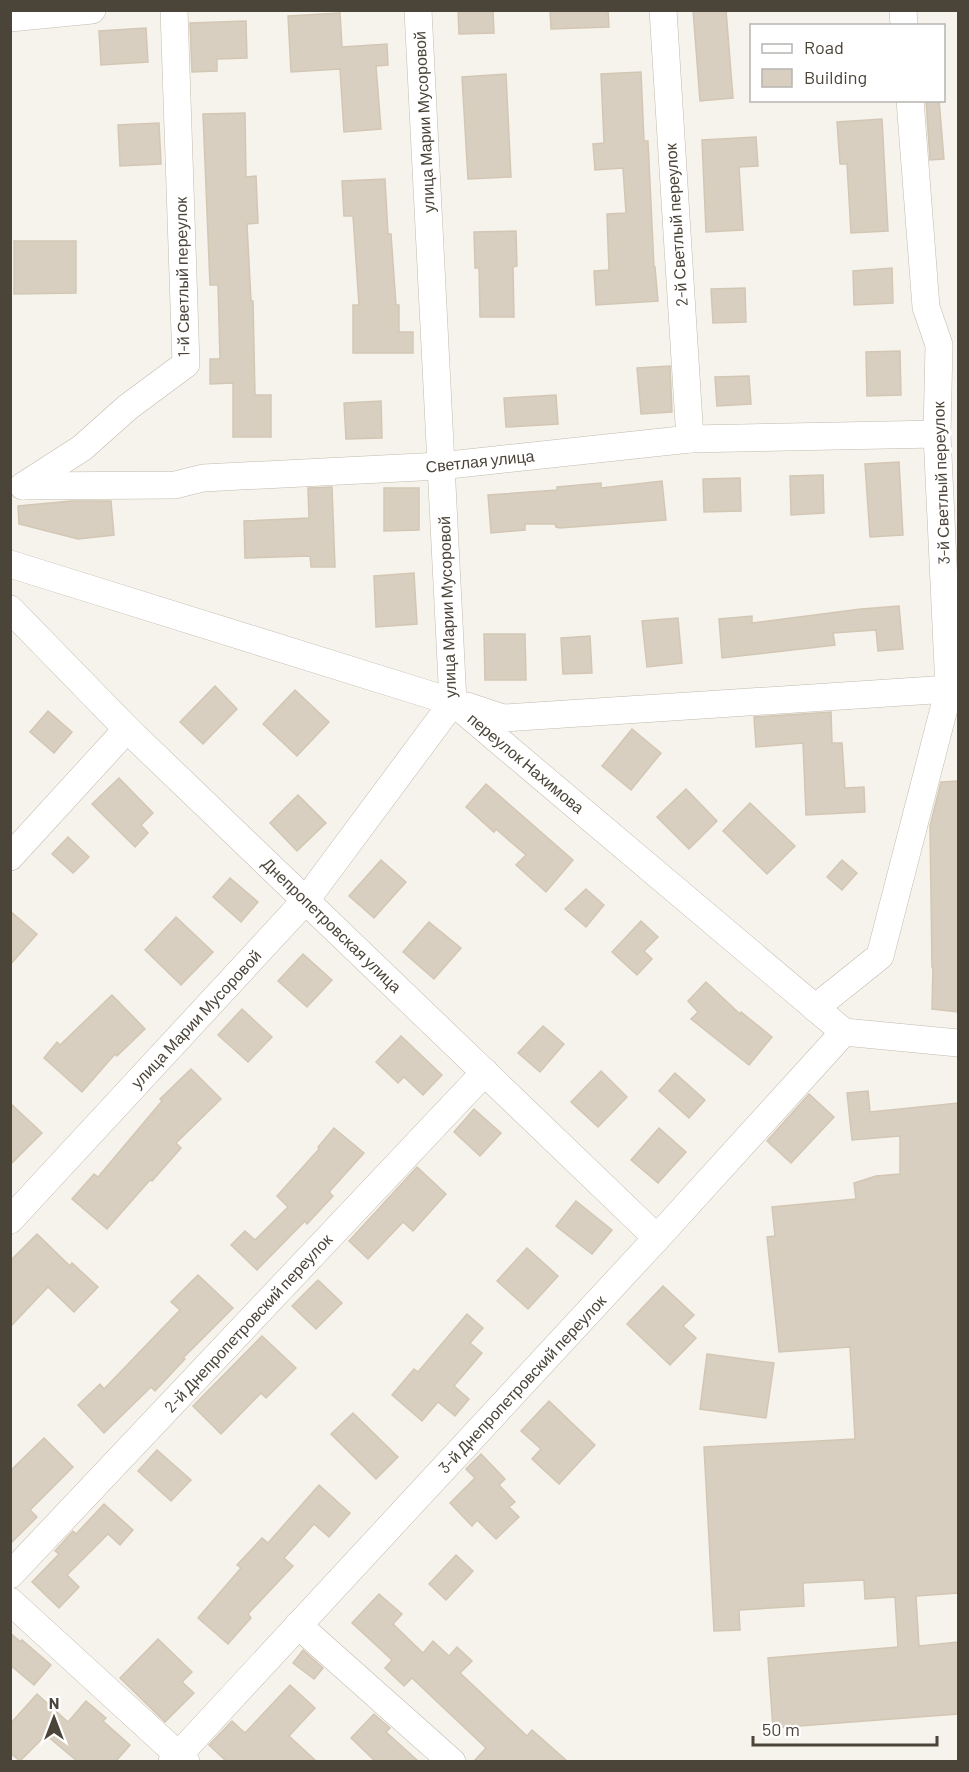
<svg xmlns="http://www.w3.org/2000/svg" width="969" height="1772" viewBox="0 0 969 1772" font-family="Barlow,sans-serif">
<rect width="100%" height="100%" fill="#f6f3ec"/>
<g fill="#d8cfc1" stroke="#d3c7b4" stroke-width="1.5">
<polygon points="458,10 493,10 494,33 459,34"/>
<polygon points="550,10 608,10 609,27 551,29"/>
<polygon points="693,10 726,10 733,98 700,101"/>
<polygon points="340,13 342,47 387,44 388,65 376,66 381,129 344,132 340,69 291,72 288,16"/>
<polygon points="246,21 247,58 217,59 217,71 192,72 190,23"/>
<polygon points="146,28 148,62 101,65 99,31"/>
<polygon points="641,72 644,141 648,141 654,267 655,267 658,301 596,305 594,271 609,270 607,214 626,213 623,168 595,170 593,144 604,143 601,74"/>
<polygon points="506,74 511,177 468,179 462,77"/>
<polygon points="926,100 939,100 944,159 930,160"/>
<polygon points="245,113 246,177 256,176 258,223 247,224 251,301 253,301 255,395 271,395 271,437 233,437 233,383 210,384 210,359 220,359 218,285 210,285 203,114"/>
<polygon points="882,119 888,231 851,233 847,164 840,164 837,122"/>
<polygon points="159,123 161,164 120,166 118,125"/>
<polygon points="756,137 758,166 739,167 743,230 706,232 702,140"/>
<polygon points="385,179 388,234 391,234 396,305 399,305 399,332 413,332 413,353 353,353 353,305 359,305 353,216 344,216 342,181"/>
<polygon points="516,231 517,266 513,267 514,317 480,317 479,268 475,268 474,232"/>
<polygon points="14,241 76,241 76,293 14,294"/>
<polygon points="892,268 893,303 854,305 853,271"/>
<polygon points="745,288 746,322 713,323 711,289"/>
<polygon points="900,351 901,395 867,396 866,352"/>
<polygon points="670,366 672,412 641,414 637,368"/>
<polygon points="749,376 751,404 717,406 715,377"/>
<polygon points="556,395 558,424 506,427 504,398"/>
<polygon points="381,401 382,438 346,439 344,403"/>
<polygon points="899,462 903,535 870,537 865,464"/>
<polygon points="823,475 824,513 791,515 790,476"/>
<polygon points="740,478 741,511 704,512 703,479"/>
<polygon points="662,481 666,520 560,528 556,527 555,524 525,524 525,530 491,533 488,495 557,490 557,487 601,483 601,488"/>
<polygon points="332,487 335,567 311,567 310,556 245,558 244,521 309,518 308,488"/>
<polygon points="384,488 419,488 419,530 384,531"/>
<polygon points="71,501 111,501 114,535 78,539 19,524 18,506"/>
<polygon points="414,573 417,624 376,627 374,576"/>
<polygon points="899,606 903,649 878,651 876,630 833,633 835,645 722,658 719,619 752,616 752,623 861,609"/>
<polygon points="678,618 682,663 647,667 642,621"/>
<polygon points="484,634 525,634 526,680 485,680"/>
<polygon points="590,636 592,673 563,674 561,638"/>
<polygon points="215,686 237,709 203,744 180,722"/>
<polygon points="295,690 329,722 297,756 263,724"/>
<polygon points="48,711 72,732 54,753 30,732"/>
<polygon points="831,712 832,743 842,743 845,788 864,787 865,812 806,815 803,743 756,747 754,717"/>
<polygon points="632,729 661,753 631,790 602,766"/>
<polygon points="119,778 153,813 141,825 148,833 135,847 92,804"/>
<polygon points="958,781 958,1012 932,1009 933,967 932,967 930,826 941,782"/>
<polygon points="486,784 573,860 546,892 516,865 526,855 496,829 494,832 466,807"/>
<polygon points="686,789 717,821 689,849 657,817"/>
<polygon points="298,795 326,823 297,851 270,823"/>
<polygon points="750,803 795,846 767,874 723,831"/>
<polygon points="68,837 89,857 73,873 52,854"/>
<polygon points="381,860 406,882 374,918 349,896"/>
<polygon points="842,860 857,873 842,890 827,877"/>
<polygon points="230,878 258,902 241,922 213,897"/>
<polygon points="586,889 604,905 586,927 565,909"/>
<polygon points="10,911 37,934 10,965"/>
<polygon points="176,917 213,952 181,985 145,950"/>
<polygon points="641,921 658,937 644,951 652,959 637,975 612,952"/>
<polygon points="429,922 461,948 434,979 403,952"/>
<polygon points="303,954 332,980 307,1007 278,981"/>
<polygon points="706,982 740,1014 741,1012 772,1037 749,1065 691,1019 698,1012 688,1001"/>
<polygon points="112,995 145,1029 117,1056 115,1054 82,1092 44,1058 57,1042 60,1045"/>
<polygon points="242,1009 272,1037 248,1062 218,1035"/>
<polygon points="543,1026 564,1044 540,1072 518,1053"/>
<polygon points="401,1036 442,1075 423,1095 404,1077 398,1083 376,1062"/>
<polygon points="191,1069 221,1099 176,1143 181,1148 152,1181 150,1180 107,1229 72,1199 94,1174 98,1177 162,1101 160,1099"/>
<polygon points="601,1071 627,1097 598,1127 571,1102"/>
<polygon points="675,1073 705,1100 689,1118 659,1091"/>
<polygon points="868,1091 870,1112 958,1103 958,1593 916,1596 919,1646 958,1642 958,1714 773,1728 768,1658 898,1647 895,1597 865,1599 864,1580 803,1583 804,1606 739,1610 740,1630 714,1631 704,1447 855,1439 850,1347 779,1352 767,1237 775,1236 772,1207 856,1199 854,1183 876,1176 900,1174 900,1136 852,1140 847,1093"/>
<polygon points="809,1094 834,1117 791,1163 767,1141"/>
<polygon points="10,1103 42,1133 10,1165"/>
<polygon points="474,1109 501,1133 480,1156 454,1132"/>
<polygon points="334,1128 364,1153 329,1192 333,1196 307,1224 305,1221 257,1270 231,1245 245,1231 255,1240 288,1207 277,1196 319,1149 318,1147"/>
<polygon points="659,1128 686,1152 658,1183 631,1160"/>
<polygon points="417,1167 446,1194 413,1231 403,1222 368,1259 349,1241"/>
<polygon points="576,1201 612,1230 592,1254 556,1226"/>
<polygon points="37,1234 70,1266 72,1263 98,1287 74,1312 48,1287 10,1327 10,1261"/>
<polygon points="527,1248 558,1276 528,1309 497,1281"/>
<polygon points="198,1275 233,1308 183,1358 185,1359 155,1391 151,1387 104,1433 78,1405 100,1384 104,1389 180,1310 171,1302"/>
<polygon points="318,1280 342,1303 316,1329 292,1306"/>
<polygon points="663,1286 694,1315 683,1326 696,1338 670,1365 627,1324"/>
<polygon points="467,1314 483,1328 470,1343 482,1353 454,1386 469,1399 455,1416 438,1402 422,1421 392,1395 414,1369 418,1372"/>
<polygon points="262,1336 296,1368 266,1398 261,1393 221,1434 193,1406"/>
<polygon points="707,1354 774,1363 766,1418 700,1409"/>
<polygon points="549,1401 595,1445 559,1484 532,1459 541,1449 521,1431"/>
<polygon points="353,1413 398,1457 376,1479 331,1434"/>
<polygon points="44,1438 73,1467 30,1510 37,1517 10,1544 10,1471"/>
<polygon points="157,1450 191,1480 171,1501 138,1471"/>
<polygon points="481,1454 505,1479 499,1485 515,1502 509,1507 519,1517 496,1539 477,1520 472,1526 450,1503 475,1478 466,1469"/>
<polygon points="319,1485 350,1513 329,1537 314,1524 284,1558 293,1566 248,1614 251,1618 228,1644 198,1618 241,1568 237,1565 262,1538 268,1543"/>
<polygon points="104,1504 133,1530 120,1545 108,1534 67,1575 79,1587 59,1608 32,1582 59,1554 55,1551 73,1531 76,1534"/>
<polygon points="456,1555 473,1571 446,1600 429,1584"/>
<polygon points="379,1594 402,1614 393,1624 423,1653 433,1641 449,1656 457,1647 472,1661 460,1673 527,1736 532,1730 567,1761 474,1761 486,1748 412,1678 404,1686 385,1668 392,1660 352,1623"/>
<polygon points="10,1633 21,1642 22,1640 51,1665 34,1685 10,1665"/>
<polygon points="158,1639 192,1672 182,1682 194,1693 165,1722 120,1678"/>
<polygon points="303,1650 323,1668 314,1679 293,1663"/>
<polygon points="290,1685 315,1708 289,1736 316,1761 226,1761 209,1745 232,1721 245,1733"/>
<polygon points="37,1694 68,1722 86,1701 106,1718 103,1721 130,1745 116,1761 77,1761 46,1735 20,1761 10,1753 10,1724"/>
<polygon points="374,1714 390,1728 386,1732 418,1761 375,1761 351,1738"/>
</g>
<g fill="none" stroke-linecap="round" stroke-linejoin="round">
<defs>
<g id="minor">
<polyline points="663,10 690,439"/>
<polyline points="903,10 904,26"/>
<polyline points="10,18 92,10"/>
<polyline points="23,486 175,485 203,478 440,466 690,439 937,434"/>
<polyline points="23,486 82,448 128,407 186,364 174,10"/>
<polyline points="10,564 453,702 844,1032"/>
<polyline points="10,609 127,729 657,1238"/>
<polyline points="467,706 503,718 949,689"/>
<polyline points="10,857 127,729"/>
<polyline points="815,1008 880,956 949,689 937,434 939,345 926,307 910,100"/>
<polyline points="844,1032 958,1043"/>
<polyline points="10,1220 306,900 453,702 418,10"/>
<polyline points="10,1575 485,1072"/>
<polyline points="10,1601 186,1762"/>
<polyline points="298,1625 452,1762"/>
<polyline points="172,1762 657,1238 844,1032"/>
</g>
</defs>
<use href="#minor" stroke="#c2bbae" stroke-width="28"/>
<use href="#minor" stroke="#fff" stroke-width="27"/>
</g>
<g text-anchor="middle" stroke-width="6" stroke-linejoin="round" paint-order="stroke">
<g font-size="16" fill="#4b4439" stroke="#fff">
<text transform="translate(424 122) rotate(-93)" y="6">улица Марии Мусоровой</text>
<text transform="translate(676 225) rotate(-94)" y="6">2-й Светлый переулок</text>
<text transform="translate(182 277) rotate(-91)" y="6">1-й Светлый переулок</text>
<text transform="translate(480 461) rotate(-6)" y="6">Светлая улица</text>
<text transform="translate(941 483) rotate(-92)" y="6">3-й Светлый переулок</text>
<text transform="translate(447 607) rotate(-92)" y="6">улица Марии Мусоровой</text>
<text transform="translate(526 763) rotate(40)" y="6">переулок Нахимова</text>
<text transform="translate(332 925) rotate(44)" y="6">Днепропетровская улица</text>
<text transform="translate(196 1019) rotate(-47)" y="6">улица Марии Мусоровой</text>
<text transform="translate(248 1323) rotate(-47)" y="6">2-й Днепропетровский переулок</text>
<text transform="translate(522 1384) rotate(-47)" y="6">3-й Днепропетровский переулок</text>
</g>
</g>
<rect width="969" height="1772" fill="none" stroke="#4b4439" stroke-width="24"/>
<rect x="750" y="24" width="195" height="78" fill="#ffffff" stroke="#b7b4b0" stroke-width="1.5"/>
<rect x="762" y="44" width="30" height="9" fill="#ffffff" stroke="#b7b4b0" stroke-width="1.5"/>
<text x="804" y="54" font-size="18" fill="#4b4439">Road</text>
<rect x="762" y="69" width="30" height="18" fill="#d8cfc1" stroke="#b7b4b0" stroke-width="1.5"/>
<text x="804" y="84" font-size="18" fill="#4b4439">Building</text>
<g transform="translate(54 1718)" stroke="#ffffff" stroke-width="4.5" paint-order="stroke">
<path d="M0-4.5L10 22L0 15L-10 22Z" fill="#4b4439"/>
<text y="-9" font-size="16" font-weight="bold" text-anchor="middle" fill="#4b4439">N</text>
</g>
<path d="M753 1736v9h184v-9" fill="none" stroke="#4b4439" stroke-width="3"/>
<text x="762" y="1736" font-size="18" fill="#4b4439" stroke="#ffffff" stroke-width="4.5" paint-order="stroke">50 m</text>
</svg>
